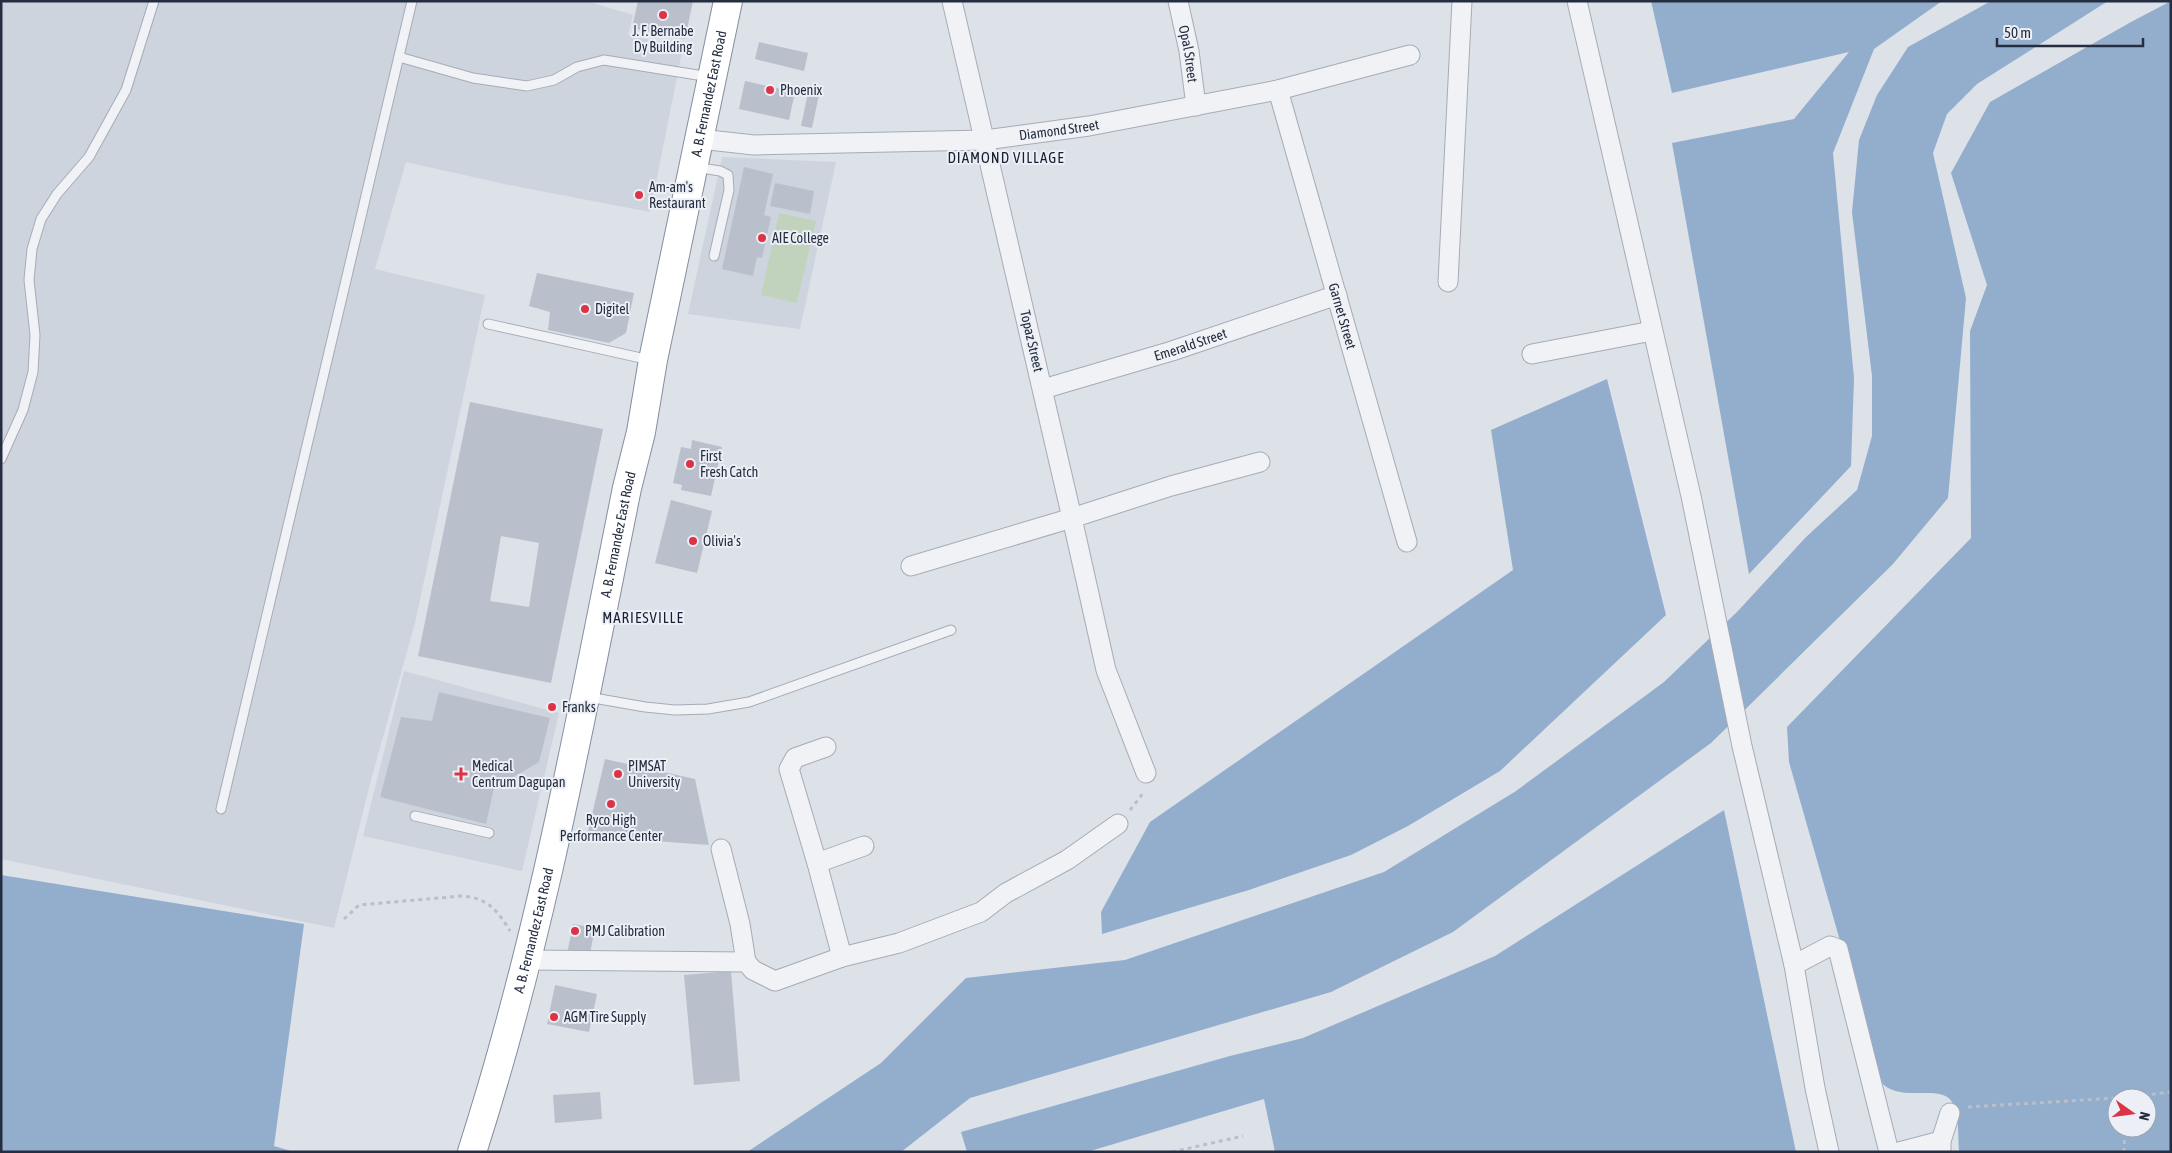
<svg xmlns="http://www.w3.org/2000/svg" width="2172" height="1153" viewBox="0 0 2172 1153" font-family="'Asap Condensed',sans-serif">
<rect width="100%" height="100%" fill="#dde1e8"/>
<g fill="#ced4de">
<polygon points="1,1 586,1 633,15 628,35 683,47 650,212 504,184 406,162 375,269 485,295 415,623 371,780 334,928 1,859"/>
<polygon points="722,157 836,162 800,329 688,314"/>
<polygon points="404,671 559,713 522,871 363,836"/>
</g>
<polygon fill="#c2d3bd" points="779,213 816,221 797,303 761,295"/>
<g fill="#93aecd" fill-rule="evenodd">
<polygon points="1651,1 1942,1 1874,49 1833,153 1854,378 1851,466 1749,574 1672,143 1794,119 1849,52 1672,93"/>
<polygon points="1991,1 2108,1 1977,84 1947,114 1933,153 1966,298 1948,498 1893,564 1711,743 1453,932 1331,992 970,1098 901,1152 747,1152 881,1063 966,978 1125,960 1384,872 1516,791 1664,682 1737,612 1805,538 1857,490 1872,436 1872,376 1852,212 1859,140 1877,95 1908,47"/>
<path d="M 2171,1 L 2171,1152 L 1959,1152 C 1958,1138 1959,1122 1955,1108 C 1946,1078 1901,1107 1880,1081 L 1789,762 L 1787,727 L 1971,538 L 1970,331 L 1987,285 L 1951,173 L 1990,102 L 2131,22 ZM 2117,1098 L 2147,1098 L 2147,1128 L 2117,1128 Z"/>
<polygon points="1607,379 1666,615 1500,771 1408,826 1351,855 1249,890 1102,934 1101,912 1150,822 1513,570 1491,430"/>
<polygon points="1724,810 1796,1152 1275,1152 1264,1099 1087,1152 967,1152 961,1132 1230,1056 1303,1038 1495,956"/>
<polygon points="1,875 304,924 274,1146 294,1152 1,1152"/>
</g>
<g fill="#b9c0cc" fill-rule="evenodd">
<polygon points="638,1 693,1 685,39 632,28"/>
<polygon points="759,42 808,53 804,71 755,59"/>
<polygon points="745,81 795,92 789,120 739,109"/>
<polygon points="809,88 820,90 812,128 801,126"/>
<polygon points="744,167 773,174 764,215 771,217 762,258 757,257 753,276 722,269"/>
<polygon points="775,183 814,191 810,214 770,206"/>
<polygon points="537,273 634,293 626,333 609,343 548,330 550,312 529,306"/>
<path d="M 470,402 L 603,429 L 551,683 L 418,656 ZM 501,536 L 539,543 L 529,607 L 490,601 Z"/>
<polygon points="692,440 722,447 711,496 681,490 682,485 673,483 681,447 691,449"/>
<polygon points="671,500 712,511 697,573 655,563"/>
<polygon points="439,692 550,718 539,762 494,788 486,824 380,797 401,717 432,721"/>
<polygon points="605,759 695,779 709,845 587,836"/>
<polygon points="573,924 595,928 589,958 567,954"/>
<polygon points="731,971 740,1081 694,1085 684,975"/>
<polygon points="555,985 597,994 589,1032 547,1024"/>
<polygon points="600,1092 602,1119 555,1123 553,1095"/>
</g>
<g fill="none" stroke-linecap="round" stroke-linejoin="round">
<defs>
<g id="service">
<polyline points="399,57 473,78 527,86 554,80 577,67 604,60 710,77"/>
<polyline points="695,167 720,171 728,175 729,190 714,256"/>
<polyline points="488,324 650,360"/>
<polyline points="1,459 23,410 33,372 35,335 29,280 32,249 41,219 57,194 89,157 126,90 154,1"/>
<polyline points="588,697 645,707 675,710 708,709 749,702 951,630"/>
<polyline points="221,809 412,1"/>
<polyline points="415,816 489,833"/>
</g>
<g id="minor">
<path id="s1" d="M 1178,1 L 1189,51 L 1196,106"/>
<polyline points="1577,1 1691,496 1742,746 1794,965 1815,1088 1829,1152"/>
<path id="s2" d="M 1278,90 L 1407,542"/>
<path id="s3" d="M 700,139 L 754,145 L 985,140 L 1089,126 L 1278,90 L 1410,55"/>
<polyline points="1448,282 1462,1"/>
<polyline points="1532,354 1652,331"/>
<path id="s4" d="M 1043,389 L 1172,351 L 1337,295"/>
<polyline points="911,566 1072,518 952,1"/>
<polyline points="1146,773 1106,670 1072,518 1171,486 1260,462"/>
<polyline points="721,849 740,924 746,962"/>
<polyline points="817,863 789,769 795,758 826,747"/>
<polyline points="842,957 817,863 864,846"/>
<polyline points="527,960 746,962 753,970 775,981 842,957 899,943 981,912 1006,893 1067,860 1118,824"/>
<polyline points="1794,965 1830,946 1838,949 1889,1152"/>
<polyline points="1941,1141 1950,1113"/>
<polyline points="1899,1152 1941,1141 1941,1152"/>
</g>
<g id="trunk">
<path id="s5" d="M 472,1152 C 542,935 582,711 627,488 L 641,432 L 653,360 L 728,1"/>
</g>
</defs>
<use href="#service" stroke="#a6abb6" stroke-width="11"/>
<use href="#minor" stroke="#a6abb6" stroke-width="21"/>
<use href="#trunk" stroke="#838ea1" stroke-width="30"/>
<g stroke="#bbbfc7" stroke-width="3" stroke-dasharray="4 4" stroke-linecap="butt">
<polyline points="1130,810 1141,796 1143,790"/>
<path d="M 344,919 L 359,905 L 462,896 C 488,898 497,910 510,931"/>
<polyline points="2120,1098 2171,1092"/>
<polyline points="1968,1107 2117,1098"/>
<polyline points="1172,1152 1243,1136"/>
<polyline points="2124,1152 2125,1128"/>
</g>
<use href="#service" stroke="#f0f2f6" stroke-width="9"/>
<use href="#minor" stroke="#f0f2f6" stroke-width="19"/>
<use href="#trunk" stroke="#fff" stroke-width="28"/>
</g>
<g fill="#dc3347" stroke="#ecf0f6" stroke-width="2">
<circle cx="663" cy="15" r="5"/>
<circle cx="770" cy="90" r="5"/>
<circle cx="639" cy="195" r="5"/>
<circle cx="762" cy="238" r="5"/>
<circle cx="585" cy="309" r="5"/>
<circle cx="690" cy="464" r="5"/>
<circle cx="693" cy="541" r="5"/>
<circle cx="552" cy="707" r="5"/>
<path d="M458.5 766.5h5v5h5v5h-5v5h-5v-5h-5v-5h5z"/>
<circle cx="618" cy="774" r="5"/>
<circle cx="611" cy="804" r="5"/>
<circle cx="575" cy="931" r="5"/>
<circle cx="554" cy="1017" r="5"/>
</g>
<g text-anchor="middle" stroke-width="4" stroke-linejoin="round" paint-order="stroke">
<g font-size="14" fill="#252e41" stroke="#ecf0f6" text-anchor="start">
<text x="663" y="36" text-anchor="middle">J. F. Bernabe<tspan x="663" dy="16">Dy Building</tspan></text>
<text x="780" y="95">Phoenix</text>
<text x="649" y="192">Am-am's<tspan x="649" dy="16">Restaurant</tspan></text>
<text x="772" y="243">AIE College</text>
<text x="595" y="314">Digitel</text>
<text x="700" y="461">First<tspan x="700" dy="16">Fresh Catch</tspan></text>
<text x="703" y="546">Olivia's</text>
<text x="562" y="712">Franks</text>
<text x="472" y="771">Medical<tspan x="472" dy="16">Centrum Dagupan</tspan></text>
<text x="628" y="771">PIMSAT<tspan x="628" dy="16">University</tspan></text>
<text x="611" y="825" text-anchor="middle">Ryco High<tspan x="611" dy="16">Performance Center</tspan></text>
<text x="585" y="936">PMJ Calibration</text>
<text x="564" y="1022">AGM Tire Supply</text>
</g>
<g font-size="14" fill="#252e41" stroke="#ecf0f6">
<text dy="5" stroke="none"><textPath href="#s1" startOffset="54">Opal Street</textPath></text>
<text dy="5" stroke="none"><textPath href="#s5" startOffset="1085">A. B. Fernandez East Road</textPath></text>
<text dy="5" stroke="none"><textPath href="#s3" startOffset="360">Diamond Street</textPath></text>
<text dy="5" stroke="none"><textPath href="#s2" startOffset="235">Garnet Street</textPath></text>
<text transform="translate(1032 341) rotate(77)" y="5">Topaz Street</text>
<text dy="5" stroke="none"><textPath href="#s4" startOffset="154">Emerald Street</textPath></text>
<text dy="5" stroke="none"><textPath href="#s5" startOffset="635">A. B. Fernandez East Road</textPath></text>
<text dy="5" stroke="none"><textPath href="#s5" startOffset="230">A. B. Fernandez East Road</textPath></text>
</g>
<g font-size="15" letter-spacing="1" fill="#171f31" stroke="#ecf0f6">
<text x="1006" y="163">DIAMOND VILLAGE</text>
<text x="643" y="623">MARIESVILLE</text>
</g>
</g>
<rect width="2172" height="1153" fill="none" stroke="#252e41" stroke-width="5"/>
<g transform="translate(2132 1113) rotate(104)"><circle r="24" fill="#ecf0f6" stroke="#9ca2ae"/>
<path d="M0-4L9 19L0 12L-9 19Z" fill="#dc3347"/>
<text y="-8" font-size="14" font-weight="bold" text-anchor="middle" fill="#252e41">N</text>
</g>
<path d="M1997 38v8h146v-8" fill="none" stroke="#252e41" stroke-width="2.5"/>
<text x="2004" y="38" font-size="15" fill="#252e41" stroke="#ecf0f6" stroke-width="4" paint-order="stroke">50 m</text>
</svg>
